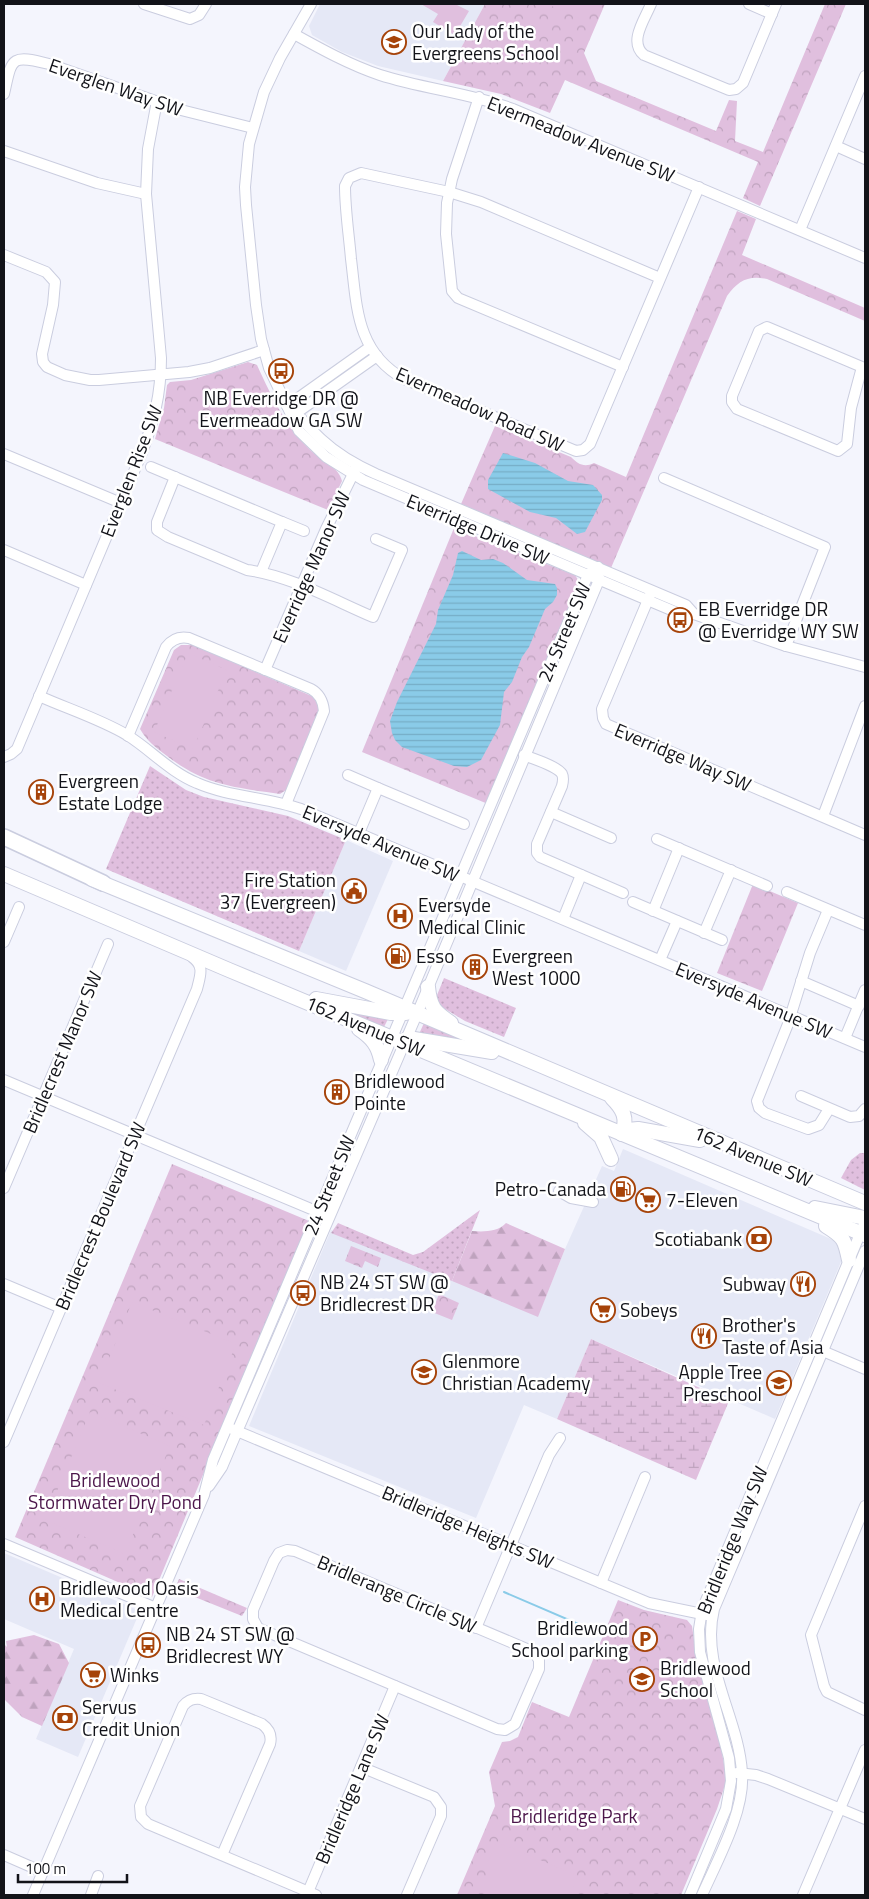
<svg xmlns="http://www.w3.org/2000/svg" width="869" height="1899" viewBox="0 0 869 1899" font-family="'Titillium Web',sans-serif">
<defs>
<pattern id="grass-dots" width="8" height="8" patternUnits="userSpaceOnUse" patternTransform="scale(1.25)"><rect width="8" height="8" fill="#e0bfde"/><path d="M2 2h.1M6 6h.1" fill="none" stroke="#bfa3be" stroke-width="1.8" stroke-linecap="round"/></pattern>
<pattern id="forest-firs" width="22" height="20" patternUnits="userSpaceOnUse" patternTransform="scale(1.25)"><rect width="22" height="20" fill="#e0bfde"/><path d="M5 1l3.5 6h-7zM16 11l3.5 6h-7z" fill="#bfa3be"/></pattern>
<pattern id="wetland-marsh" width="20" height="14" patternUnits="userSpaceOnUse" patternTransform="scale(1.25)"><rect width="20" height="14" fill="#e0bfde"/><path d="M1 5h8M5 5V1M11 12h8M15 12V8" fill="none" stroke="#bfa3be"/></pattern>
<pattern id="park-crowns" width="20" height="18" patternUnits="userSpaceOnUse" patternTransform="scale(1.25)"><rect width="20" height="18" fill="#e0bfde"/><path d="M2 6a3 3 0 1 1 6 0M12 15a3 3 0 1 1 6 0" fill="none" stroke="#bfa3be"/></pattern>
<pattern id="water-rules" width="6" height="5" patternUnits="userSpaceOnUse" patternTransform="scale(1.25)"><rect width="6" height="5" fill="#8acbe8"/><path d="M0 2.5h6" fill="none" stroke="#76adc6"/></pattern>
</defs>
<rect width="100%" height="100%" fill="#f4f5fd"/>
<g fill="#e5e8f6">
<polygon points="320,4 485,4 443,81 378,66 342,52 312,35 309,26"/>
<polygon points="346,840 393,861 346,971 299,951"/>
<polygon points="623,1149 838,1242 843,1257 775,1419 591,1339 557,1419 524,1405 476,1518 249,1426 331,1230 538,1316 565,1249 602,1166 614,1171"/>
<polygon points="4,1553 140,1611 78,1757 36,1739 74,1649 4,1619"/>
</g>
<g fill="url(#grass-dots)">
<polygon points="150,766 186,790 204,797 288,816 346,840 299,951 106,869"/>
<polygon points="444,978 516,1008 504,1037 465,1021 437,1004 435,1000"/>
<polygon points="342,1011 389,1017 384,1027"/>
<polygon points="424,1023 467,1041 419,1034"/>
<polygon points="860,1153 865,1153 865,1190 841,1178 851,1160"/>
<polygon points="480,1210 452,1281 331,1233 338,1223 413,1255 423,1252"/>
</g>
<g fill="url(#forest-firs)">
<path d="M 506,1223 L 565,1249 L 538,1317 L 452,1281 L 472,1231 C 483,1232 498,1232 506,1223 Z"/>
<polygon points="34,1635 59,1644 69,1663 42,1726 22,1717 4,1699 4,1644 7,1647 6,1641"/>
</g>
<polygon fill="url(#wetland-marsh)" points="591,1339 729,1401 696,1480 557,1419"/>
<g fill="url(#park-crowns)">
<polygon points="485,4 605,4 584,53 596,81 716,131 729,100 737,101 735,141 763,152 825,4 846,4 760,206 743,198 758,162 565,80 550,113 501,94 443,81"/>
<path d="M 737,211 L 756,219 L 742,255 L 865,308 L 865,321 L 767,279 C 748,275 738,281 727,296 L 611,568 L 461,504 L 495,426 L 571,457 C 578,464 584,468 594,463 L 626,477 Z"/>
<path d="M 248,362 L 257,365 C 272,398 288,431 316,455 C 325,463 339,468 342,481 L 328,510 L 155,439 L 164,408 L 167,385 L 170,382 L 191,380 Z"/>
<polygon points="454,528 575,575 580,583 488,804 362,752"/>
<path d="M 181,645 L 193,645 L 314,697 L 321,706 L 286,790 L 280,794 C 234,787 206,786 167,756 C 156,748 147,741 140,729 L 174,650 Z"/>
<polygon points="753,884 798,903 762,991 717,973"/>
<polygon points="172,1164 309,1221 152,1597 15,1537"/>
<polygon points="351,1246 381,1258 378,1267 365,1261 362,1268 345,1261"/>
<polygon points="439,1294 459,1303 452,1320 432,1312"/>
<polygon points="179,1579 247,1608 242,1616 175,1589"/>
<polygon points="618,1600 644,1610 687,1620 692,1626 697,1660 721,1747 725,1770 725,1785 717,1809 681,1895 457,1895 495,1806 489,1772 502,1742 510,1741 518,1737 532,1702 569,1717"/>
</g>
<g fill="#e0bfde">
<polygon points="421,4 455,4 469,11 456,33 453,34 433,22 438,14"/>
<polygon points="547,4 588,4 581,19"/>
<polygon points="188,653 227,670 193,749 154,732"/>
<polygon points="132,1302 236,1344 204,1425 99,1383"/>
<polygon points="90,1412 170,1446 125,1554 45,1520"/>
<polygon points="497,1842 578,1876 570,1895 488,1895 488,1861"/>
</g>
<g fill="url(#water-rules)">
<polygon points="503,453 535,463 568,481 593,485 602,495 602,500 585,532 577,534 556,518 530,512 488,489 488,480"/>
<polygon points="462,551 481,560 493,559 503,563 527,580 555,584 557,588 557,595 553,602 545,609 529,647 522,657 512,682 504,692 500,725 481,760 467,767 454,766 402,747 395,740 392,733 390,721 397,702 436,624 438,610 453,575 458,553"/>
</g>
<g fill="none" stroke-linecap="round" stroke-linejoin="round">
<polyline stroke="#8acbe8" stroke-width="2" points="504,1592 604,1635"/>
<defs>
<g id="minor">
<polyline points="144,4 190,19 199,15 206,4"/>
<polyline points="311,4 280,58 264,92 249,144 245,187 246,205 256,305 261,339 269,368 299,431 326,457 363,480 683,615 694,614"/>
<path d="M 651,4 C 645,19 628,42 644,55 L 729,90 L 736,89 L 743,83 L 776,4"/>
<polyline points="749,4 772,14"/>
<path d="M 294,34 C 321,49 350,65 380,75 C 424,89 470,93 513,109 L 865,258"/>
<path d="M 4,94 C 12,58 10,54 49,64 L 181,110 L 253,128"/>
<polyline points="479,97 452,179 447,203 446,234 452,291 458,298 623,367"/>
<polyline points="836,146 865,159"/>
<polyline points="4,151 97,183 146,194"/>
<polyline points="800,230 865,76"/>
<polyline points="4,255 46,272 55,282 53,305 42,354 43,362 47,367 65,375 90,380 99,380 189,372 210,368 264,350"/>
<path d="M 660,278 L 481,202 L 449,192 L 361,173 L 349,178 L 345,186 C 345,210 349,235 351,259 C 357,307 356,352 404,379 L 576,451 L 583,450 L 590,444 L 699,187"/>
<polygon points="767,327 862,367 851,408 847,444 838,451 737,409 732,402 732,396 759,331"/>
<polyline points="287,406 370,347"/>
<path d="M 291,409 C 302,418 311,430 322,440 C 338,455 356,465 376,474 L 686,605 L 694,614 L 786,646 L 865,667"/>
<polyline points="292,416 377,356"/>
<polyline points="4,454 121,503"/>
<polyline points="151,467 282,522 261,572"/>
<path d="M 175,477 L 157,522 L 157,530 L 168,537 L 247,570 C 291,576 333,600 373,617 L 402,550 L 376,539"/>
<polyline points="664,478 825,547 786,646"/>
<polyline points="282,522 304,531"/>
<polyline points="4,550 86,585"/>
<polyline points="650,595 602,709 603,718 606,724 865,835"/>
<polyline points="265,670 326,529 355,470"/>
<path d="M 39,696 C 68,709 100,719 127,735 C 151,750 170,772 197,783 C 229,797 267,797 301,809 L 865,1047"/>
<path d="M 128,736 L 166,647 C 172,639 179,636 189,638 L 311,689 C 320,694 323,701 324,711 L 286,804"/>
<path d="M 524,755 C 533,759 557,766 562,774 C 564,778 563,782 562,786 L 537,844 L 537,853 L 540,857 L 623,893"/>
<path d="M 4,757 L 11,754 L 17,749 L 141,455 C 154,421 161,395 161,358 L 146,194 L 148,149 L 157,101"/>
<polyline points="348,775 378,788"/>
<polyline points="551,812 611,838"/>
<polyline points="823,816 865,706"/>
<polyline points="359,833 378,788 464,824"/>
<polyline points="657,839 767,886"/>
<polyline points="787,892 865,925"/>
<polyline points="633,902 722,940"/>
<polyline points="828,910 810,953 788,1024 757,1101 759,1108 765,1113 808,1129 819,1125 829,1109"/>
<polyline points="653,911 679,848"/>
<polyline points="563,919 581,875"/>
<polyline points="704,933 731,870"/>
<polyline points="4,942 19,907"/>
<polyline points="660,960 677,921"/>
<polyline points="801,981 859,1006"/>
<polyline points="845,1038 865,990"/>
<polyline points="4,1080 323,1214"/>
<polyline points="801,1096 850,1117 859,1116 865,1109"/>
<polyline points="4,1188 108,944"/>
<polyline points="559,1191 571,1198 593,1202"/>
<polyline points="4,1284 61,1308"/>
<polyline points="818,1349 865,1369"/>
<polyline points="232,1429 649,1603 707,1615"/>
<path d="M 4,1442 L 197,989 C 200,976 205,966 192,957"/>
<polyline points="209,1486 222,1467 233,1441 417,1014 599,580 598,567"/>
<polyline points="865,1506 811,1635 824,1686 827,1692 865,1710"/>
<polyline points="4,1544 156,1608"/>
<polygon points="287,1550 295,1551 534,1652 539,1660 539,1669 515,1724 505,1730 497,1729 258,1628 253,1619 253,1610 274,1561 279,1553"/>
<polyline points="601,1583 645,1477"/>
<polyline points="476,1628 549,1455 560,1438"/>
<polyline points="361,1767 434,1797 441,1807 441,1816 407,1895"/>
<polyline points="737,1773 756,1775 768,1779 865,1819"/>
<polyline points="4,1855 43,1872"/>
<path d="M 222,1855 L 270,1744 C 272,1736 269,1729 262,1724 L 201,1699 C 193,1698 188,1700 183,1706 L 140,1806 L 141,1817 L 148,1824 L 316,1895"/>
<polyline points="308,1892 395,1686"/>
<polyline points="33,1895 204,1495 213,1460 588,575 598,567"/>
<polyline points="91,1895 98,1876"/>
<polyline points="690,1895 726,1809 731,1781 729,1758 700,1652 699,1629 702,1610 865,1222"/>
<path d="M 702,1895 C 717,1861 745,1811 742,1773 C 739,1718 700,1666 714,1609 L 865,1251"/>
<polyline points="803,1895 865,1750"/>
</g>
<g id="major">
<polyline points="4,874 229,970 865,1235"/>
<polyline points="92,879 365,991 865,1203"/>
<path d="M 428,987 C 430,1008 435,1012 451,1023"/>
<polyline points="316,999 391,1013 406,1013"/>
<path d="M 359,1029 C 372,1038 378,1045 381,1060"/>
<polyline points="408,1038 492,1052"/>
<path d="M 612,1098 C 623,1109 628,1118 622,1134"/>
<polyline points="585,1123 601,1137 611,1159"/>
<polyline points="622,1134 628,1130 638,1129 700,1140"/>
<polyline points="815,1208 865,1218"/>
<path d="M 826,1226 C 844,1237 845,1240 849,1260"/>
</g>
<polyline id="highway" points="4,837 103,883"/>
</defs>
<use href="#minor" stroke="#cacddf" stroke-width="12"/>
<use href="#major" stroke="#cacddf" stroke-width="16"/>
<use href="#highway" stroke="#cacddf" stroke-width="18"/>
<use href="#minor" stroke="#fff" stroke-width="10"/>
<use href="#major" stroke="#fff" stroke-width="14"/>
<use href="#highway" stroke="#fff" stroke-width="15"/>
</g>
<defs>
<symbol id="school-ring" viewBox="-11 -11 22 22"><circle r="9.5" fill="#fff" stroke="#a64309" stroke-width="1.5"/><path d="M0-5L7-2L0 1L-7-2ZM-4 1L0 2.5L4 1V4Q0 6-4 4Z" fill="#a64309"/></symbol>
<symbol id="bus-ring" viewBox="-11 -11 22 22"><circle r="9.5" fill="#fff" stroke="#a64309" stroke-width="1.5"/><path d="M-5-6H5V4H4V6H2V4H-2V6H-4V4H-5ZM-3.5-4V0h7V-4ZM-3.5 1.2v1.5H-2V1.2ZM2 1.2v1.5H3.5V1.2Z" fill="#a64309"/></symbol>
<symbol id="building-ring" viewBox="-11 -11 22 22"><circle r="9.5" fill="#fff" stroke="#a64309" stroke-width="1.5"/><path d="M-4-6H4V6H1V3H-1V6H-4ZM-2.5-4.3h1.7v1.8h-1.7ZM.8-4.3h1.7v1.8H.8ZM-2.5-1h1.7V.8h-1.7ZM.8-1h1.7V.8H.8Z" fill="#a64309"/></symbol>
<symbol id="civic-ring" viewBox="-11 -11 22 22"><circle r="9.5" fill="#fff" stroke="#a64309" stroke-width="1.5"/><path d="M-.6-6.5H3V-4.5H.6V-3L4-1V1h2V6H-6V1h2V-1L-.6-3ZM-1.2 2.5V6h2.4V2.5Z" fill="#a64309"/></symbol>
<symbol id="hospital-ring" viewBox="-11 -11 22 22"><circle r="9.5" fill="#fff" stroke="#a64309" stroke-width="1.5"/><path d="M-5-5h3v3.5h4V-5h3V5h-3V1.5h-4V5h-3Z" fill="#a64309"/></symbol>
<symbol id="fuel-ring" viewBox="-11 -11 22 22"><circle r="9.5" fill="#fff" stroke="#a64309" stroke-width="1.5"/><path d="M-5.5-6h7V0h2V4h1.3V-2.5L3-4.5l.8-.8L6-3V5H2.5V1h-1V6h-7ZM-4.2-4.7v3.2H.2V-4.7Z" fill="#a64309"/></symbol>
<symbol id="supermarket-ring" viewBox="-11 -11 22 22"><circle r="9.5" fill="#fff" stroke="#a64309" stroke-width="1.5"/><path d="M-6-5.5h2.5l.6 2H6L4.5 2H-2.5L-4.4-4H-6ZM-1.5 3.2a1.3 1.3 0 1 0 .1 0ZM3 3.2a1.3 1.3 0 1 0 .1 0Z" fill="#a64309"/></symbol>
<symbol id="bank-ring" viewBox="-11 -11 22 22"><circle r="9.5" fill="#fff" stroke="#a64309" stroke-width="1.5"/><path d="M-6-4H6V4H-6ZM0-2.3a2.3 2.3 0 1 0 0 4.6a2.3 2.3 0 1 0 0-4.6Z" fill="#a64309"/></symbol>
<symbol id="restaurant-ring" viewBox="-11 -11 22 22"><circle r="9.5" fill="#fff" stroke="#a64309" stroke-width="1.5"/><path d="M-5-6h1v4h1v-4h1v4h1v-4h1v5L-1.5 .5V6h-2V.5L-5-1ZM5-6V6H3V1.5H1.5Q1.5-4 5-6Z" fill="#a64309"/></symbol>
<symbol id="parking-ring" viewBox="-11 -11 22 22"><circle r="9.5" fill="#fff" stroke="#a64309" stroke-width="1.5"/><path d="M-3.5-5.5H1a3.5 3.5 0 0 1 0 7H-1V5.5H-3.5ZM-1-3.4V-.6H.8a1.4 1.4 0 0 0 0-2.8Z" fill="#a64309"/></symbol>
</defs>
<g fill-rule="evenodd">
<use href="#school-ring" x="380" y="28" width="28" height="28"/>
<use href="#bus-ring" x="267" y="357" width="28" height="28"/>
<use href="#bus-ring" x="666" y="606" width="28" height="28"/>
<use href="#building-ring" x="27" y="778" width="28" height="28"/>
<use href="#civic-ring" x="340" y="877" width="28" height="28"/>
<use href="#hospital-ring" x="386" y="902" width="28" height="28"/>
<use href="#fuel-ring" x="384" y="942" width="28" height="28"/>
<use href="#building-ring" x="461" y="953" width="28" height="28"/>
<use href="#building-ring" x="323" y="1078" width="28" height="28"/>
<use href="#fuel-ring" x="609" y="1175" width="28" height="28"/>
<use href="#supermarket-ring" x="634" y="1186" width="28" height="28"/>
<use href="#bank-ring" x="745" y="1225" width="28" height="28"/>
<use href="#restaurant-ring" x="789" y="1270" width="28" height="28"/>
<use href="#bus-ring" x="289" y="1279" width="28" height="28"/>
<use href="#supermarket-ring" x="589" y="1296" width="28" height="28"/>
<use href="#restaurant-ring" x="690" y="1322" width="28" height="28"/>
<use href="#school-ring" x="410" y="1358" width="28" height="28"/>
<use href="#school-ring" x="765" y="1369" width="28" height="28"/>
<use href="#hospital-ring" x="28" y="1585" width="28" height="28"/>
<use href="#parking-ring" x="631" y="1625" width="28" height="28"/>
<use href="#bus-ring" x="134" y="1631" width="28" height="28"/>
<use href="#supermarket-ring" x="79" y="1661" width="28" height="28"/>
<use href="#school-ring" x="628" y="1665" width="28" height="28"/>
<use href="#bank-ring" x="51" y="1704" width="28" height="28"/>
</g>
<g text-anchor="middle" stroke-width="5" stroke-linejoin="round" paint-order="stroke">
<g font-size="19" fill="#121319" stroke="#fff" text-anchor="start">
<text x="412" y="38">Our Lady of the<tspan x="412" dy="22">Evergreens School</tspan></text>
<text x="281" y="405" text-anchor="middle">NB Everridge DR @<tspan x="281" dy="22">Evermeadow GA SW</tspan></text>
<text x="698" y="616">EB Everridge DR<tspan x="698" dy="22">@ Everridge WY SW</tspan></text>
<text x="58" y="788">Evergreen<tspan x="58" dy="22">Estate Lodge</tspan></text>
<text x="336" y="887" text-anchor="end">Fire Station<tspan x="336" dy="22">37 (Evergreen)</tspan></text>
<text x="418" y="912">Eversyde<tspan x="418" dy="22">Medical Clinic</tspan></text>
<text x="416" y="963">Esso</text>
<text x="492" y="963">Evergreen<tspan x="492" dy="22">West 1000</tspan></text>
<text x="354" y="1088">Bridlewood<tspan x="354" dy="22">Pointe</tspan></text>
<text x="606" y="1196" text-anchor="end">Petro-Canada</text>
<text x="666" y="1207">7-Eleven</text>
<text x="742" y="1246" text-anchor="end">Scotiabank</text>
<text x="320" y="1289">NB 24 ST SW @<tspan x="320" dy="22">Bridlecrest DR</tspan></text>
<text x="786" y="1291" text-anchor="end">Subway</text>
<text x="620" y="1317">Sobeys</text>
<text x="722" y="1332">Brother's<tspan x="722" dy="22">Taste of Asia</tspan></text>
<text x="442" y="1368">Glenmore<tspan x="442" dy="22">Christian Academy</tspan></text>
<text x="762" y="1379" text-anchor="end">Apple Tree<tspan x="762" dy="22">Preschool</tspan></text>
<text x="60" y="1595">Bridlewood Oasis<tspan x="60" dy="22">Medical Centre</tspan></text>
<text x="628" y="1635" text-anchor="end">Bridlewood<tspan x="628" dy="22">School parking</tspan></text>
<text x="166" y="1641">NB 24 ST SW @<tspan x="166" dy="22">Bridlecrest WY</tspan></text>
<text x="660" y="1675">Bridlewood<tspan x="660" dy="22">School</tspan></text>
<text x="110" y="1682">Winks</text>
<text x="82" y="1714">Servus<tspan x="82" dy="22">Credit Union</tspan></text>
</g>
<g font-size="19" fill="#121319" stroke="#fff">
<text transform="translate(116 87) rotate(19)" y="7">Everglen Way SW</text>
<text transform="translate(581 139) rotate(22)" y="7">Evermeadow Avenue SW</text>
<text transform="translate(480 409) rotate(24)" y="7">Evermeadow Road SW</text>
<text transform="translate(131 471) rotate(-69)" y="7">Everglen Rise SW</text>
<text transform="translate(478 529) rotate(23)" y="7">Everridge Drive SW</text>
<text transform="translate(311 567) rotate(-66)" y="7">Everridge Manor SW</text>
<text transform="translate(564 632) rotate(-67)" y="7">24 Street SW</text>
<text transform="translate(683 757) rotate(23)" y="7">Everridge Way SW</text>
<text transform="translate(381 843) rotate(23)" y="7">Eversyde Avenue SW</text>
<text transform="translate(754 1000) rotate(23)" y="7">Eversyde Avenue SW</text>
<text transform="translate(365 1026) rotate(23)" y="7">162 Avenue SW</text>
<text transform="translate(62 1052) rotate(-67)" y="7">Bridlecrest Manor SW</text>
<text transform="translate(753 1156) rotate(23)" y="7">162 Avenue SW</text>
<text transform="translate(329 1185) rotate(-68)" y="7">24 Street SW</text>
<text transform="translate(100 1216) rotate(-67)" y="7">Bridlecrest Boulevard SW</text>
<text transform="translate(468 1527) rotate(23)" y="7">Bridleridge Heights SW</text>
<text transform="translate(732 1540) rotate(-68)" y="7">Bridleridge Way SW</text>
<text transform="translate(397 1594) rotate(23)" y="7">Bridlerange Circle SW</text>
<text transform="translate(352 1789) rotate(-67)" y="7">Bridleridge Lane SW</text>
</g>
<g font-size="19" fill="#4c164b" stroke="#fff">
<text x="115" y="1487">Bridlewood<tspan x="115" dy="22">Stormwater Dry Pond</tspan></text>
<text x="574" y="1823">Bridleridge Park</text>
</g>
</g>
<rect width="869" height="1899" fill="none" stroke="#121319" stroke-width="10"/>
<path d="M18 1874v8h109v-8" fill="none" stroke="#121319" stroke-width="2.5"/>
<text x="25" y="1874" font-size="15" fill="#121319" stroke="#ffffff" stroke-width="4" paint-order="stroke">100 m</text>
</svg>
